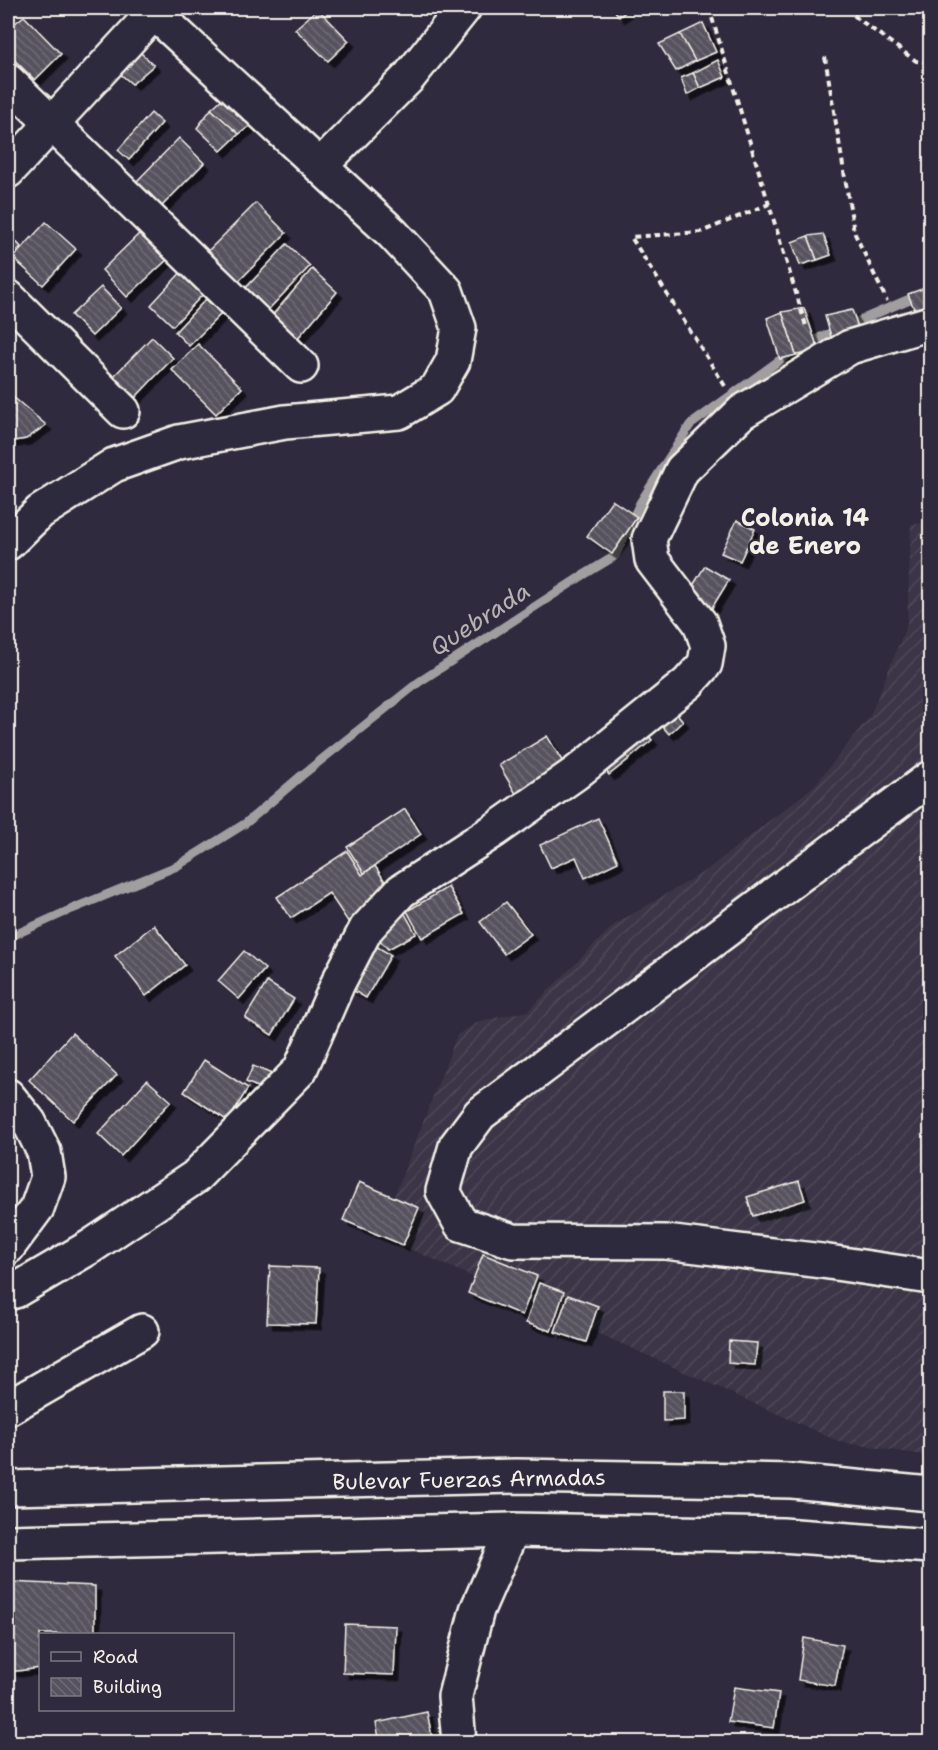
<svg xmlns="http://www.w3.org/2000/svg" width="938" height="1750" viewBox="0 0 938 1750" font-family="'Shantell Sans',sans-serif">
<defs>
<pattern id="industrial-furrows" width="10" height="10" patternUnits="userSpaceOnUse" patternTransform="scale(1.5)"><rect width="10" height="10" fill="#3b3647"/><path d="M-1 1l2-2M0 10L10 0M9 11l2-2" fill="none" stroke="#4e4a59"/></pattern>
<pattern id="building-back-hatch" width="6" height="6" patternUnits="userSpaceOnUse" patternTransform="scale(1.5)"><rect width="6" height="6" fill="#56525f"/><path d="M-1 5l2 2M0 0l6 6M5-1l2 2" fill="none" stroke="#6f6b76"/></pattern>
<filter id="shadow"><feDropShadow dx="5.5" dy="5.5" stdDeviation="0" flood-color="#0009"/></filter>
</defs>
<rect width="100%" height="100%" fill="#2f2a3d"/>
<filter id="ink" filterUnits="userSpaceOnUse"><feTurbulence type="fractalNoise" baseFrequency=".0167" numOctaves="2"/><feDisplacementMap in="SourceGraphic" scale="12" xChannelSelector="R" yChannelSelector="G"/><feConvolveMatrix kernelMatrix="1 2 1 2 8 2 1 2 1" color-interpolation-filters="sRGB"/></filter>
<g filter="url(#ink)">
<polygon fill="url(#industrial-furrows)" points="930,523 930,1456 840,1442 379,1235 457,1035 480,1021 528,1011 614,925 705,871 814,786 870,716 907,624 911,524"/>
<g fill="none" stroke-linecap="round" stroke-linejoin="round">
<g stroke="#a19ea0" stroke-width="9">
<polyline points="805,344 919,295 930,292"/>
<polyline points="8,941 12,936 72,909 177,866 246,823 301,776 419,682 582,576 615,556 640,503 690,425 791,352"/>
</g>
</g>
<g fill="url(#building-back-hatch)" stroke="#f4f1e8" stroke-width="1.5" filter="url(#shadow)">
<polygon points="613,8 630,8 619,17"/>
<polygon points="318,9 349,41 328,61 295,29"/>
<polygon points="24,16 61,54 35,80 8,54 8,26 9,28"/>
<polygon points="703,23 716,52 695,61 680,34"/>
<polygon points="680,34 695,61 676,71 659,44"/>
<polygon points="131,44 154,65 132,84 111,66"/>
<polygon points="718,60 725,77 700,88 693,73"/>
<polygon points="693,73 700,88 687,95 681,78"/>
<polygon points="225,96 254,123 239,134 211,109"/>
<polygon points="211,109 239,134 221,151 197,128"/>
<polygon points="151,113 162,123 129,160 118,150"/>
<polygon points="179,138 204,163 161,207 136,182"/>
<polygon points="256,203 286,233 231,289 201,258"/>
<polygon points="46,222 76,249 43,285 13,258"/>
<polygon points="144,229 171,256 127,297 102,270"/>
<polygon points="8,233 21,247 8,259"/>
<polygon points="823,234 831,255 817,260 808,236"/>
<polygon points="808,236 817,260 800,265 792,242"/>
<polygon points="287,244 310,266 266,312 243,291"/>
<polygon points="184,269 206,291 173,326 151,305"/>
<polygon points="312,269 337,292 297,339 271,317"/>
<polygon points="930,286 930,307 915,311 908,294"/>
<polygon points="101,287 121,308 92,336 71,315"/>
<polygon points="206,299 221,314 189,346 175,332"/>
<polygon points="804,308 819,352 796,355 782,312"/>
<polygon points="852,310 861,336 833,343 825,316"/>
<polygon points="782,312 796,355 780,359 767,318"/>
<polygon points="152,337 173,358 130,403 108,382"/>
<polygon points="198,344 242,388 216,414 172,370"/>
<polygon points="12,396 46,425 26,439 8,442 8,399"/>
<polygon points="612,500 637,517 612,554 587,536"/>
<polygon points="737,520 755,529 740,561 721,553"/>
<polygon points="705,566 729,580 702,624 679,608"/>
<polygon points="663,697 683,721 669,734 648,710"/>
<polygon points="634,718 652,740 629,759 612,736"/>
<polygon points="547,736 567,769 519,799 499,765"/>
<polygon points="612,736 629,759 609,775 592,752"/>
<polygon points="405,809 421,834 364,873 347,847"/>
<polygon points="598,818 618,862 585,878 576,857 551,868 540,845"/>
<polygon points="347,851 362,875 375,866 395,897 351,926 329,893 291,918 277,897"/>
<polygon points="448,887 464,914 422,938 407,911"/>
<polygon points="506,902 531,934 504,954 480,922"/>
<polygon points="404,912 416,934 388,949 370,930"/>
<polygon points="154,925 185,965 146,996 115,956"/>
<polygon points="369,942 391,955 366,998 344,985"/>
<polygon points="244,951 265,969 239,999 218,981"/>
<polygon points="267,982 294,999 272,1035 245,1018"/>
<polygon points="72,1033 117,1075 73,1121 29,1080"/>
<polygon points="204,1060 248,1088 228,1121 184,1092"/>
<polygon points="253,1066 274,1075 267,1091 246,1082"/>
<polygon points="147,1080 171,1101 121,1156 98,1134"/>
<polygon points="799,1181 805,1200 753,1216 747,1197"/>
<polygon points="359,1182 419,1208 403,1245 343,1220"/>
<polygon points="483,1254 537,1276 522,1315 468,1293"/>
<polygon points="270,1266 319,1268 316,1324 267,1323"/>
<polygon points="539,1283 564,1292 551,1331 526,1323"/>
<polygon points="568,1295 598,1306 586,1342 555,1332"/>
<polygon points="729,1341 757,1343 755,1365 728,1363"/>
<polygon points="663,1391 684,1391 684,1420 663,1421"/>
<polygon points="8,1582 95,1586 95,1634 40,1634 40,1668 17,1671 8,1670"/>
<polygon points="345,1624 396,1626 394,1675 343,1673"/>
<polygon points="804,1638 843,1645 835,1686 798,1680"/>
<polygon points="734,1687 779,1693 774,1728 728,1722"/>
<polygon points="427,1712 433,1742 380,1742 376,1723"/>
</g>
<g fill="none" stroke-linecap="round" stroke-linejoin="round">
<defs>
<g id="minor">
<polyline points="8,81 301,366"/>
<polyline points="320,166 409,77 464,8"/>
<polyline points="8,171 158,8"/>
<polyline points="8,297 123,411"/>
<polyline points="8,543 40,512 114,465 179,442 285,422 399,412 437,389 453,361 459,328 446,291 392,233 149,8"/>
<polyline points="930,778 480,1114 456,1146 443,1191 461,1224 513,1241 665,1242 822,1261 930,1277"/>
<polyline points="8,1096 29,1122 44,1152 48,1177 37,1208 8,1247"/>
<polyline points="8,1293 15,1291 90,1247 195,1177 300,1070 338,983 366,929 401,891 495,830 576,773 688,683 705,664 708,646 700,623 652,560 649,539 682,470 742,412 850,347 930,323"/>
<polyline points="8,1408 142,1331"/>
<polyline points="459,1742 455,1696 477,1610 512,1530"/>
</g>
<g id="highway">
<polyline points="8,1488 516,1476 792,1481 930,1494"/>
<polyline points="8,1542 512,1530 782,1535 930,1546"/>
</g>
</defs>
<use href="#minor" stroke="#f4f1e8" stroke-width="38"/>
<use href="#highway" stroke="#f4f1e8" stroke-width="38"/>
<g stroke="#f4f1e8" stroke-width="4" stroke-dasharray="6 4.5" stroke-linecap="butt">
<polyline points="709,8 806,326"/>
<polyline points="846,8 857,18 916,61 930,62"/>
<polyline points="825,57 854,232 887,301"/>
<polyline points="725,386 631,237 701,232 769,204"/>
</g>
<use href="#minor" stroke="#2f2a3d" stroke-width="33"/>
<use href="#highway" stroke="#2f2a3d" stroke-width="33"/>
</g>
</g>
<g text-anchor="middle" stroke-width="4.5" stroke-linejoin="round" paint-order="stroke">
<g font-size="22" fill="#f4f1e8" stroke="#2f2a3d">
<text transform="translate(469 1479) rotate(-1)" y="8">Bulevar Fuerzas Armadas</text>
</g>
<g font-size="24" font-weight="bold" fill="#f4f1e8" stroke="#2f2a3d">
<text x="805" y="526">Colonia 14<tspan x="805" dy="28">de Enero</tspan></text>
</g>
<g font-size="24" font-style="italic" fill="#b6b2b2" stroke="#2f2a3d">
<text transform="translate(480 619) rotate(-33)" y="8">Quebrada</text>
</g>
</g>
<rect width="938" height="1750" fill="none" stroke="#2f2a3d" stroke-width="30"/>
<rect x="15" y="15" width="908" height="1720" fill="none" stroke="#f4f1e8" stroke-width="2" filter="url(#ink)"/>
<rect x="39" y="1633" width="195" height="78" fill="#2f2a3d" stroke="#7e7a81" stroke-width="1.5"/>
<rect x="51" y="1652" width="30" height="9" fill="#2f2a3d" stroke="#7e7a81" stroke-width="1.5"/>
<text x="93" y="1663" font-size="18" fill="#f4f1e8">Road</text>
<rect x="51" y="1678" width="30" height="18" fill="url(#building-back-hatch)" stroke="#7e7a81" stroke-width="1.5"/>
<text x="93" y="1693" font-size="18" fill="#f4f1e8">Building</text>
</svg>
